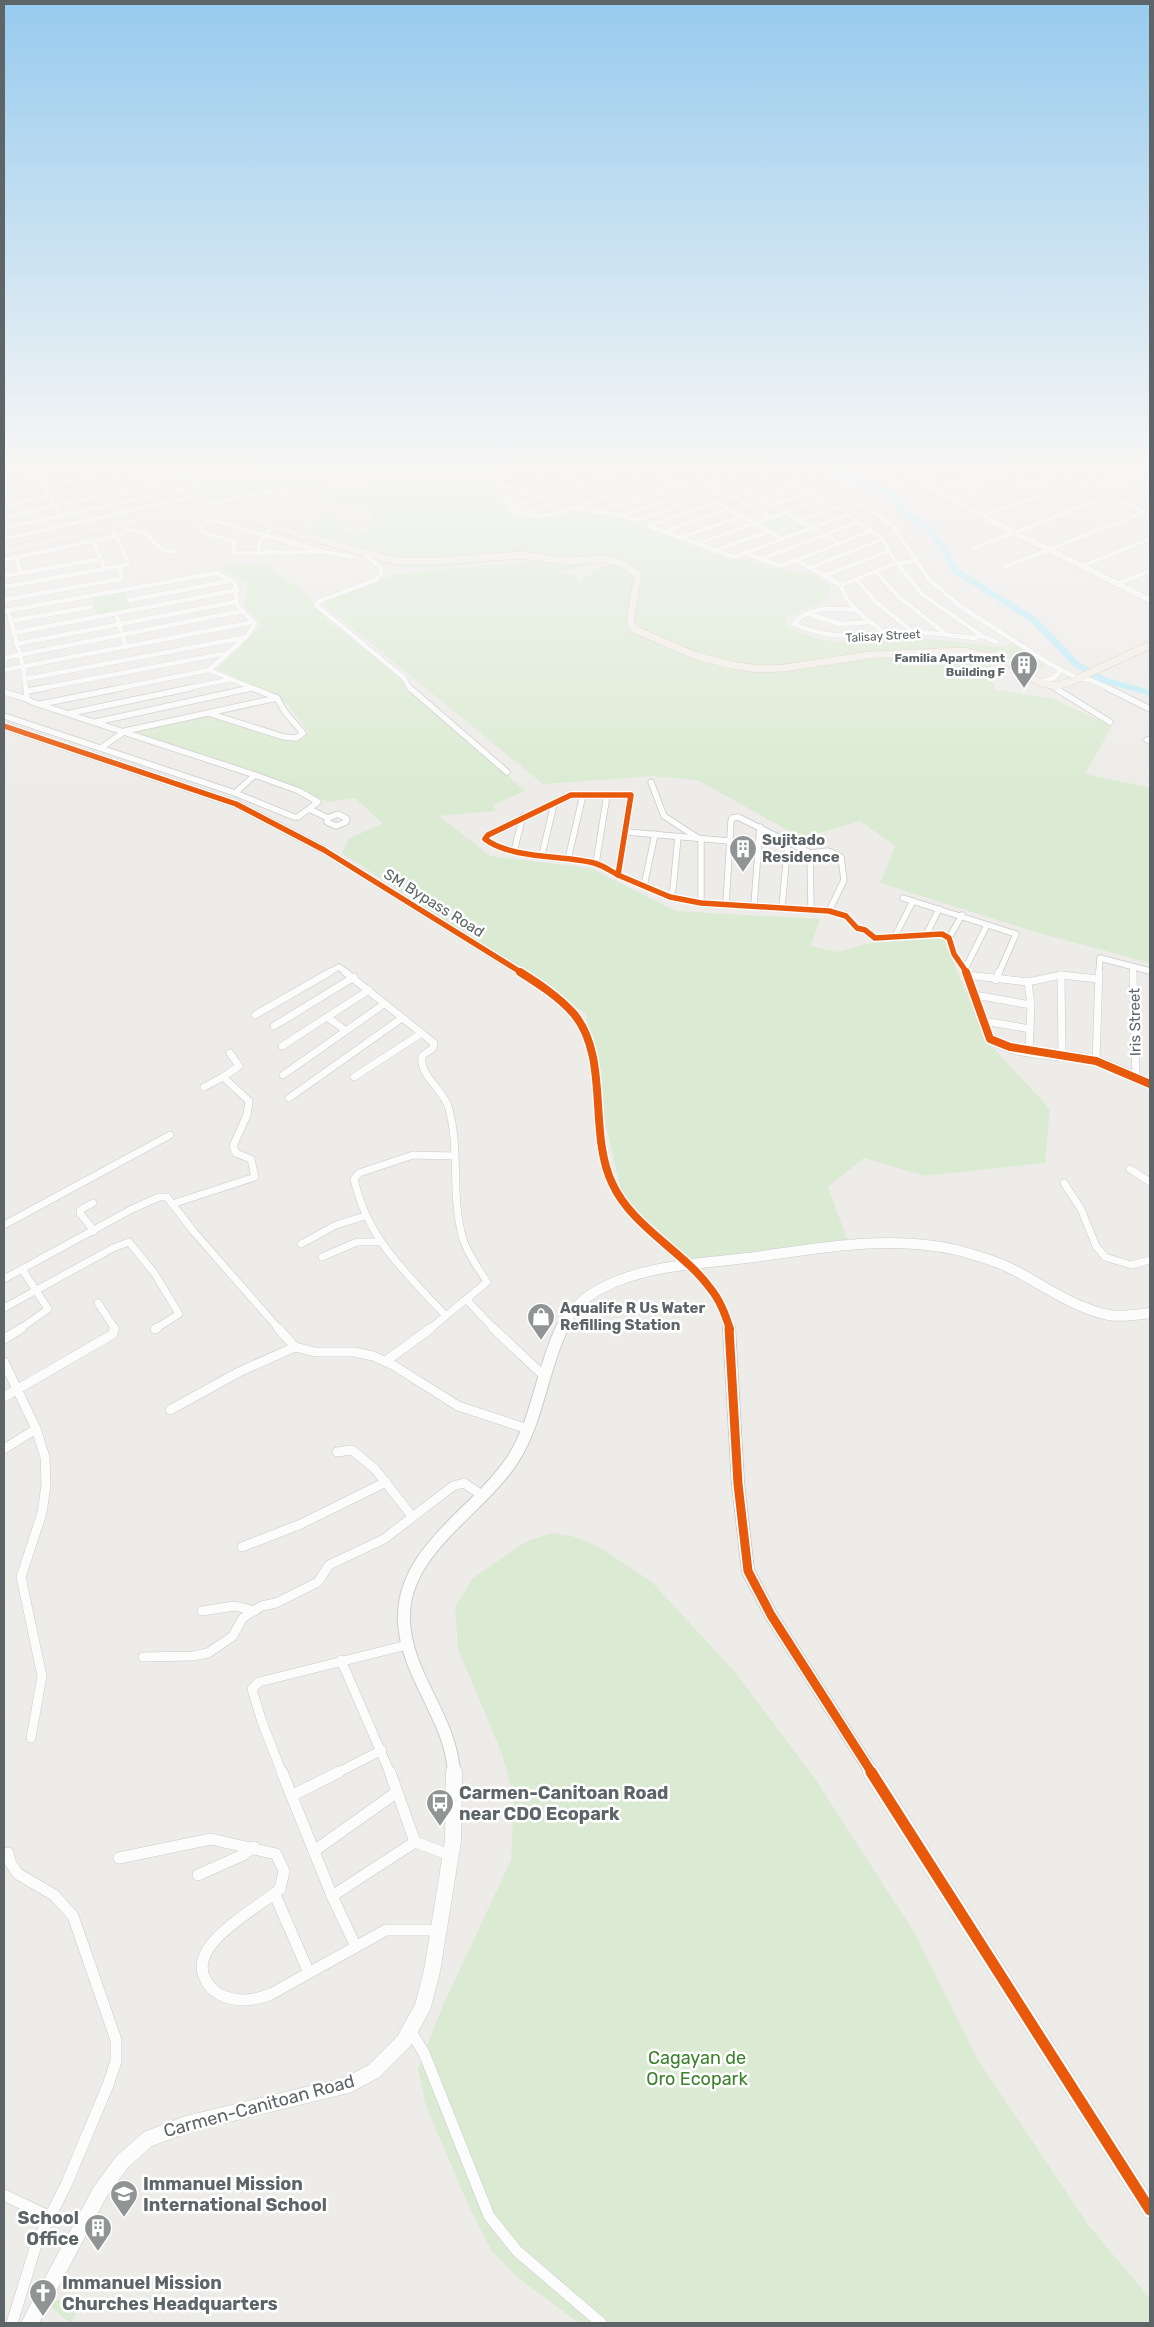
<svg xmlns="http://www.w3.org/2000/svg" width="1154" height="2327" viewBox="0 0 1154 2327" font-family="Rubik,sans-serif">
<rect width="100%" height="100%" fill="#eeece9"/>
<g fill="#dbebd3" fill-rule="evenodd">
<path d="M 150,461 L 518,461 L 487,486 L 514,516 L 531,519 L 550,518 L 574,512 L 613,515 L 728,559 L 747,559 L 774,568 L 812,574 L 831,585 L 825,602 L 802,610 L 786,619 L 785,624 C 820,651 866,639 907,639 C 939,638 971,644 1003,647 L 1013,643 L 1046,665 L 1041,668 L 1032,669 L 1000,655 L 977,650 L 968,656 L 901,665 L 918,666 L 991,660 L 994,690 L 1051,698 L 1112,726 L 1085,774 L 1150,788 L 1150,963 L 1039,933 L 880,883 L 895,846 L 860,821 L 802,838 L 697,780 L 654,776 L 543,784 L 322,603 L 396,574 L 514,562 L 523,565 L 524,558 L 434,568 L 404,568 L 313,533 L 311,524 L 328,515 L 339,518 C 341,521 342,526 344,529 C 351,539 367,534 373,526 L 373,507 L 325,502 L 324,492 L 379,486 L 372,476 L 314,481 L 211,501 L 195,480 L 167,472 ZM 594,562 L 603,563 L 604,566 L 581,580 L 580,584 L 573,574 L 554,573 L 572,570 Z"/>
<polygon points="786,515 808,527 782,537 761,524"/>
<polygon points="263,563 308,595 329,622 393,669 409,687 525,791 493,805 496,811 439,816 490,856 590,868 676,911 820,919 811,946 837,952 871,943 943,938 987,1041 1050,1109 1045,1163 925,1176 864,1158 828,1187 850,1247 697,1264 624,1202 592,1068 586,1014 342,853 349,838 383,824 355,798 328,802 252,770 130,733 212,714 302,739 309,732 287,704 217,669 262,625 244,606 248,583 218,567"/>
<polygon points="124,591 131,608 97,615 91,597"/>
<polygon points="552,1533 572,1536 599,1547 652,1582 735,1672 816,1780 914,1932 978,2060 1089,2226 1150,2298 1150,2323 579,2323 518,2278 491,2250 469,2207 426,2106 418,2069 443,2005 511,1860 514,1798 502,1754 458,1649 455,1607 473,1578 527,1541"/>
<polygon points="62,2299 77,2312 70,2323 51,2307 55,2301"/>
</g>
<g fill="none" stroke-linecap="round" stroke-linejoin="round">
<polygon fill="#beedf8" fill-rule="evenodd" points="807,461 817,461 895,492 908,511 931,526 947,547 959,569 1037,618 1079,662 1107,678 1150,690 1150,696 1101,682 1073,666 1031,622 953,573 939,548 925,530 902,515 889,496"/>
<defs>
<g id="street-far4">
<polyline points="523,461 504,475 498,487 518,513 535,516 556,514 714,461"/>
<polyline points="557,461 571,468"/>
<polyline points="668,461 722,492"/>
<polyline points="774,461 834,487 892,525 929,579 960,606 1050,664 1077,678 1090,680 1111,689"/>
<polyline points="1035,461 1145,512"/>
<polyline points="1109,461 1119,467"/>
<polyline points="4,468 31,464 63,519"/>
<polyline points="4,474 66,461"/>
<polyline points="696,477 744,461"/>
<polyline points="502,478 557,461"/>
<polyline points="4,484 113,461"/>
<polyline points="925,484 991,461"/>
<polyline points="43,486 132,468"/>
<polyline points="500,489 591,461"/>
<polyline points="277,490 307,506"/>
<polyline points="747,491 839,543"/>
<polyline points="732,496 772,518"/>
<polyline points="505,497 620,461"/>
<polyline points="759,498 796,485"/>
<polyline points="954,500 1062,461"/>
<polyline points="716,502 782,539"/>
<polyline points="772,505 812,492"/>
<polyline points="4,506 147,475"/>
<polyline points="512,507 651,461"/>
<polyline points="576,508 621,515 637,520 791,468"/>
<polyline points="190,510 240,497 318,483"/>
<polyline points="602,510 663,490"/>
<polyline points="525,514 684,461"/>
<polyline points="622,515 776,462"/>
<polyline points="983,516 1119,467"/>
<polyline points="4,517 165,482"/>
<polygon points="215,521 324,552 236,553 233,552 234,541 204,533 200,529 205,522"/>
<polyline points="800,521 835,507"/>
<polyline points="121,525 129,530 144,532 162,550 178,552"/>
<polyline points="649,526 778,480 787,480 825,499 883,539 894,560 922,594 982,636 997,642"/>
<polyline points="649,526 734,557 847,515"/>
<polyline points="4,528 184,489"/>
<polyline points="663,532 729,509"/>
<polyline points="680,538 742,516"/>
<polyline points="4,539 190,497 178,485 157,479 125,464 109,461"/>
<polyline points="93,541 105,569"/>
<polyline points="696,544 825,499"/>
<polyline points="974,548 1145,482"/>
<polyline points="713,551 769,531"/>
<polyline points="324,552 352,557"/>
<polyline points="363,553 381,568 381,573 376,580 319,601 316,605 404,678 410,689"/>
<polyline points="745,553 781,566 871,531"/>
<polyline points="258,554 260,540 273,526"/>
<polyline points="16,557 21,573"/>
<polyline points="761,559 858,522"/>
<polyline points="4,560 117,536"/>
<polyline points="796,560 841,585"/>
<polyline points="1082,566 1150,539"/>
<polyline points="1004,567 1150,510"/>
<polyline points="809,568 883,539"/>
<polyline points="876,572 899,597 947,635"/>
<polyline points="4,576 101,559"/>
<polyline points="824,576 889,551"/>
<polyline points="856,579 876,602 913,632"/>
<polyline points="1117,584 1150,571"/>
<polyline points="841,585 897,563 916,561"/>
<path d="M 841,585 C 846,607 871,622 888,635"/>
<polyline points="4,587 126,565 128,562 112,527"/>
<polyline points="4,600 120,579 122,577 119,567"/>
<polyline points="130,600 230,581"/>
<polyline points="8,610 23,666 26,689"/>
<path d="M 857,610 C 835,609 809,605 794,624 C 837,643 868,633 912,632 C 933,632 954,636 974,638 L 982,636"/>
<polyline points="6,611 217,573 235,583 237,605 255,624 247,636 209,670 255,689"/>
<polyline points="116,614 126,647"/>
<polyline points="810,614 840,624 871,622"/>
<polyline points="10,621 91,607"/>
<polyline points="13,633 238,590"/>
<polyline points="16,644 235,602"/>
<polyline points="4,658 242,611"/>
<polyline points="4,670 254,622"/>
<polyline points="25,679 242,638"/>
<polyline points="1039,682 1054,678 1059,672"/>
<polyline points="1051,685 1057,689"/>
<polyline points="38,689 222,654"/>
<polyline points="115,689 209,670"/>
<polyline points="184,689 231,679"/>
<polyline points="247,689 251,688"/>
</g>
<g id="street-far3">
<polyline points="252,688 277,698"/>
<polyline points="410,688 507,772"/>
<polyline points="1055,688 1110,722"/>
<polyline points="1108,688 1150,709"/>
<polyline points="27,691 44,688"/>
<polyline points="4,692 27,699"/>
<polyline points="41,704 121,688"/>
<polyline points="71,713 190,688"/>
<polyline points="4,716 235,793 294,817 298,817 318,802 299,791 255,775 32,702 27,699 26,688"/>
<polyline points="96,722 251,688"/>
<polyline points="1147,740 1150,739"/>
<polyline points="101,748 125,731 277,698 285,712 303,733 296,738 284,737 208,713"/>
<polyline points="651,782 664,816 701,840 701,903"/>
<polyline points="235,793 255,775"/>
<path d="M 571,795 L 631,795 L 618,875 C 611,871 602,865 594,863 C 562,855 511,859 485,839 L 488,835 Z"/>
<polyline points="309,809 328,818"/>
<polygon points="338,814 347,819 346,822 336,826 327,822 328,818"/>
<polyline points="627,832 729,841"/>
<polyline points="514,851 523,816"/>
<polyline points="810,853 811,909"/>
<polyline points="542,855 554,804"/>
<polyline points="568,859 583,795"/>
<polyline points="596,863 607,795"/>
<polyline points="618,875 670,897 701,903 829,911 846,916 857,928 865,930 875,938 942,934 949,938 954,954 966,973"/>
<polyline points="644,886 655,834"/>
<polyline points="670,897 673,889 678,837"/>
<polyline points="903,898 1016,934 999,973"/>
<polyline points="726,904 731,821 732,818 738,817 810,853 828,851 841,857 844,880 829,911"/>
<polyline points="754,905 760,827"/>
<polyline points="782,907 788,842"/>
<polyline points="926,935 939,909"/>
<polyline points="894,938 913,901"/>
<polyline points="949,938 962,915"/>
<polyline points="1133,967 1133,973"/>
<polyline points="965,969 987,925"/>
<polyline points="328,973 339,967 347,973"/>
<polyline points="1099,973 1100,958 1150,971"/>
</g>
<g id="street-far2">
<path d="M 345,972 L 434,1043 L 433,1048 L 422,1056 C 419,1076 442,1088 448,1106 C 461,1148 450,1196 463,1239 C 467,1253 479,1269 487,1282 L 430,1329"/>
<polyline points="965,972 967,975 1028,982 1061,975 1098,979"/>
<polyline points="1133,972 1136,1078"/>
<polyline points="1061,975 1062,1055"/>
<polyline points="996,980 999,972"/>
<polyline points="1028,982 1031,1005 1029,1051"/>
<polyline points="975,995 1031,1005"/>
<polyline points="255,1015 330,972"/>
<polyline points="327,1017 345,1030"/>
<polyline points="984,1021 1030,1029"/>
<polyline points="274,1026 354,977"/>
<polyline points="282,1046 369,990"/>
<polyline points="1096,1061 1099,972"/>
<polyline points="283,1075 384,1004"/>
<polyline points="223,1077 239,1066 230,1053"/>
<polyline points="354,1077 422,1033"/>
<polyline points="289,1098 402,1018"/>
<polyline points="1130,1169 1150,1182"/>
<polyline points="1064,1183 1081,1209 1096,1246 1105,1257 1131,1265 1150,1260"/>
<polyline points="93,1203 80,1210 80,1213 94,1231"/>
<polyline points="172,1204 255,1177 251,1159 236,1153 233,1146 247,1115 249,1101 223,1077 204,1087"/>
<polyline points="4,1225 170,1135"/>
<polyline points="301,1244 336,1225 365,1216"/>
<polyline points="322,1257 357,1242 379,1242"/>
<polyline points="4,1279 132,1209 159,1197 167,1197 194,1232 279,1329"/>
<polyline points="468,1301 494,1329"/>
<polyline points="98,1303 115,1329"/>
<polyline points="4,1308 113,1248 129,1242 155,1274 179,1314 155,1329"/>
<path d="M 445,1315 C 405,1272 367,1238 354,1179 L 359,1173 L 413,1155 L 454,1156"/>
<polyline points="20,1329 48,1309 22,1269"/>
</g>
<g id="street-far1">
<polyline points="278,1328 295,1347 315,1352 354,1352 373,1356 393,1365 458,1406 528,1429"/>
<polyline points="493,1328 544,1376"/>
<polyline points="155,1329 157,1328"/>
<polyline points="4,1339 22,1328"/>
<polyline points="386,1361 431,1328"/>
<polyline points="4,1362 36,1429 4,1449"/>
<polyline points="4,1397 113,1334 114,1328"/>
<polyline points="170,1410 239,1372 295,1347"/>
<polyline points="337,1452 352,1450 375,1469 412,1516"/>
<polyline points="242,1547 301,1524 386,1482"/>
<polyline points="202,1611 235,1606 255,1611"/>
<polyline points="143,1657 193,1656 208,1653 233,1636 242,1619 247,1615 262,1606 276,1603 318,1582 329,1565 384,1539 453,1486 464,1483 483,1496"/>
<polyline points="341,1660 390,1773"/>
<polyline points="31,1738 42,1676 21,1577 42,1513 46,1485 45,1457 36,1429"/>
<polyline points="282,1773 262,1722 252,1689 259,1682 407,1645"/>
<polyline points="337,1773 382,1750"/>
</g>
<g id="street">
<polyline points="282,1772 332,1896 356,1947"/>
<polyline points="390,1772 415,1842 450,1855"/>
<polyline points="293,1795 339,1772"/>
<polyline points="314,1851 397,1792"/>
<polyline points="8,1853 10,1862 18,1874 54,1895 73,1916 116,2040 116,2061 108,2085 66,2185 37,2242 12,2323"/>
<path d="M 119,1858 L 211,1839 L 276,1854 L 284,1871 L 280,1889 C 258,1908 190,1943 204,1976 C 207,1984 212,1990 219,1994 C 237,2003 253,2001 271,1994 L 386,1930 L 439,1930"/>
<polyline points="198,1875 243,1855 254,1847"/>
<polyline points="275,1895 309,1973"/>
<polyline points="332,1896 415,1842"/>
<polyline points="411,2032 424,2053 489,2216 517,2251 601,2323"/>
<polyline points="4,2195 50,2217"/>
</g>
<polyline id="secondary-far4" points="879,461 1015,533 1150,600"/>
<polyline id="secondary-far3" points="4,726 236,804 324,850 522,973"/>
<g id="secondary-far2">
<path d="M 520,972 C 539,984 559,997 574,1014 C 610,1058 588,1132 612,1183 C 632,1227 682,1250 710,1288 C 720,1300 725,1314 730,1329"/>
<path d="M 967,975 L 988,1036 C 1013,1058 1065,1052 1096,1061 C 1115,1067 1132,1077 1150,1084"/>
<path d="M 561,1329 C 570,1312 583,1298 600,1289 C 645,1265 697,1264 747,1258 C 816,1249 887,1234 957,1250 C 975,1255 993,1260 1010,1268 C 1042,1284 1073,1308 1109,1315 C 1123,1317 1136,1315 1150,1313"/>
</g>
<g id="secondary-far1">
<polyline points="729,1328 738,1484 748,1571 771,1615 872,1773"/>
<path d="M 454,1773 C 451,1718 407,1677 404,1622 C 400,1551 479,1512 513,1459 C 538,1420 542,1369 562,1328"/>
</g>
<g id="secondary">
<polyline points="871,1772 1150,2210"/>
<polyline points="30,2323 100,2192 122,2162 148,2139 187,2124 348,2085 374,2071 404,2041 423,2006 432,1971 453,1841 454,1772"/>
</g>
<polyline id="primary" points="4,551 174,513 213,510 395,561 439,561 521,555 565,561 605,559 623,564 638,575 630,620 634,629 694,655 731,665 758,669 784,668 870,655 963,651 1005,660 1039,682 1055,686 1070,682 1150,645"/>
</defs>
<use href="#street-far4" stroke="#cacaca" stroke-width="5"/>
<use href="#street-far3" stroke="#cacaca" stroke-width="7"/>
<use href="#street-far2" stroke="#cacaca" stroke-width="8"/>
<use href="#street-far1" stroke="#cacaca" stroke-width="10"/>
<use href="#street" stroke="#cacaca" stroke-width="12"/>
<use href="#secondary-far4" stroke="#cacbcb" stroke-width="7"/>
<use href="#secondary-far3" stroke="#cacbcb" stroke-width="9"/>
<use href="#secondary-far2" stroke="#cacbcb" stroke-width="11"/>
<use href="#secondary-far1" stroke="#cacbcb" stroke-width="14"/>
<use href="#secondary" stroke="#cacbcb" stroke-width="17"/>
<use href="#primary" stroke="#d9c6b5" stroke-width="8"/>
<use href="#street-far4" stroke="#fcfcfc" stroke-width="4.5"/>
<use href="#street-far3" stroke="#fcfcfc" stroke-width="5.5"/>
<use href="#street-far2" stroke="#fcfcfc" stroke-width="7"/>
<use href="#street-far1" stroke="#fcfcfc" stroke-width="9"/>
<use href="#street" stroke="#fcfcfc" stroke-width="11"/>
<use href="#secondary-far4" stroke="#fcfcfc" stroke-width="6"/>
<use href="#secondary-far3" stroke="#fcfcfc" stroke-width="8"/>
<use href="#secondary-far2" stroke="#fcfcfc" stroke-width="10"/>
<use href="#secondary-far1" stroke="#fcfcfc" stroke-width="12"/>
<use href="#secondary" stroke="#fcfcfc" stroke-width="16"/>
<use href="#primary" stroke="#f4efe9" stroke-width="7"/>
<defs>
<g id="cycleway-far3">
<polyline points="4,726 236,804 324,850 522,973"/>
<path d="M 571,795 L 631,795 L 618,875 C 611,871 602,865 594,863 C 562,855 511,859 485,839 L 488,835 Z"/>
<polyline points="618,875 670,897 701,903 829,911 846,916 857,928 865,930 875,938 942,934 949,938 954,954 967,973"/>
</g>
<g id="cycleway-far2">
<path d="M 520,972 C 539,984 559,997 574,1014 C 610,1058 588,1132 612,1183 C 632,1227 682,1250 710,1288 C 720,1300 725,1314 730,1329"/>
<polyline points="966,972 990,1039 1010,1047 1096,1061 1150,1084"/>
</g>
<polyline id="cycleway-far1" points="729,1328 738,1484 748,1571 771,1615 872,1773"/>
<polyline id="cycleway" points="871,1772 1150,2210"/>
</defs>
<use href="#cycleway-far3" stroke="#fff" stroke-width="8"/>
<use href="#cycleway-far2" stroke="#fff" stroke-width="11"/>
<use href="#cycleway-far1" stroke="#fff" stroke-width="12"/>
<use href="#cycleway" stroke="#fff" stroke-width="14"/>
<use href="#cycleway-far3" stroke="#e8590c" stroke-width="5.5"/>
<use href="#cycleway-far2" stroke="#e8590c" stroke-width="8"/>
<use href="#cycleway-far1" stroke="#e8590c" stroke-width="9"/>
<use href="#cycleway" stroke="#e8590c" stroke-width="11"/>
</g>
<linearGradient id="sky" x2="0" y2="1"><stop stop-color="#97cbee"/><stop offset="0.59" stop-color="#f7f6f5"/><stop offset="1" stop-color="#f7f6f5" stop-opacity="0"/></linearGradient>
<rect width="1154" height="787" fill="url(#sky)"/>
<defs>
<symbol id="building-pin" viewBox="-11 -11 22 30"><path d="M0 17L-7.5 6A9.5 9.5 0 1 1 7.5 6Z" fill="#909495" stroke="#fff"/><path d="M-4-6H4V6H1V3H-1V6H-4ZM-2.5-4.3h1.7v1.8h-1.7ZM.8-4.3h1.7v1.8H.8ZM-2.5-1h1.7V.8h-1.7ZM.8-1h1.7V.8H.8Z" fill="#fff"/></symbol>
<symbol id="shop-pin" viewBox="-11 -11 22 30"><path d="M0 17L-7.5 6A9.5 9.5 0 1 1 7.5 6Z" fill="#909495" stroke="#fff"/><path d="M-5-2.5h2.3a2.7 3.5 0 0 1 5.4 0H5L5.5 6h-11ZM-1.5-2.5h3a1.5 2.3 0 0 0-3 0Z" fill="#fff"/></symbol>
<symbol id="bus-pin" viewBox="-11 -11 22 30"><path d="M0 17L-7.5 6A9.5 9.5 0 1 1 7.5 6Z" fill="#909495" stroke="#fff"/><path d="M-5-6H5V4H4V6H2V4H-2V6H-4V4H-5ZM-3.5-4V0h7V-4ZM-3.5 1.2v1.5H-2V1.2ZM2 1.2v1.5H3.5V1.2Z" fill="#fff"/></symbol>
<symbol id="school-pin" viewBox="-11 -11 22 30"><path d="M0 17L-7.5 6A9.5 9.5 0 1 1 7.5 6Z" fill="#909495" stroke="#fff"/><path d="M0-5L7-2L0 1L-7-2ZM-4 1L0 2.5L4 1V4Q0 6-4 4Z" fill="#fff"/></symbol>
<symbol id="church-pin" viewBox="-11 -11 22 30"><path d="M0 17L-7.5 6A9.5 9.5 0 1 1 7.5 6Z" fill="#909495" stroke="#fff"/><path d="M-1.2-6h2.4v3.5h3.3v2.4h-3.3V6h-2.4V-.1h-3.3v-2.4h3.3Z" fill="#fff"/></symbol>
</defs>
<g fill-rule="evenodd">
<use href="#building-pin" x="1008" y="649" width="32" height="43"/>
<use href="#building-pin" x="727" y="833" width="32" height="43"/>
<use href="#shop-pin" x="525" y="1301" width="32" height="43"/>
<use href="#bus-pin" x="424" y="1787" width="32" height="43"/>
<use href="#school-pin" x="108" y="2178" width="32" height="43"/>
<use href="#building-pin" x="82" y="2212" width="32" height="43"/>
<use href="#church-pin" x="27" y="2277" width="32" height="43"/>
</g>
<g text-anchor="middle" stroke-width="5" stroke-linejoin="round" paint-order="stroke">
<g font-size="12" fill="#5e6568" stroke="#fff">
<text transform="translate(883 636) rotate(-3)" y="4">Talisay Street</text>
</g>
<g font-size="12" font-weight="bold" fill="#5e6568" stroke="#fff" text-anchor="end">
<text x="1005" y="662">Familia Apartment<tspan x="1005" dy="14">Building F</tspan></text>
</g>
<g font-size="15" font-weight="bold" fill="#5e6568" stroke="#fff" text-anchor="start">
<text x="762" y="845">Sujitado<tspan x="762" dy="17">Residence</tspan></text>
<text x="560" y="1313">Aqualife R Us Water<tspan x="560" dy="17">Refilling Station</tspan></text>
</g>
<g font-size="15" fill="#5e6568" stroke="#fff">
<text transform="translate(434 903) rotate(32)" y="5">SM Bypass Road</text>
<text transform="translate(1135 1022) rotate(-91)" y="5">Iris Street</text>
</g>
<g font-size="18" font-weight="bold" fill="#5e6568" stroke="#fff" text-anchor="start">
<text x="459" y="1799">Carmen-Canitoan Road<tspan x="459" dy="21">near CDO Ecopark</tspan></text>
<text x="143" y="2190">Immanuel Mission<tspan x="143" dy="21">International School</tspan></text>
<text x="79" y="2224" text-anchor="end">School<tspan x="79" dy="21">Office</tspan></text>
<text x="62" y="2289">Immanuel Mission<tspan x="62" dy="21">Churches Headquarters</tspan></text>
</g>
<g font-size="18" fill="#3c812b" stroke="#fff">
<text x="697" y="2064">Cagayan de<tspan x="697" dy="21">Oro Ecopark</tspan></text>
</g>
<g font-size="18" fill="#5e6568" stroke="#fff">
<text transform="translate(259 2106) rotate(-15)" y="6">Carmen-Canitoan Road</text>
</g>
</g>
<rect width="1154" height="2327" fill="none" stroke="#5e6568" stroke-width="10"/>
</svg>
